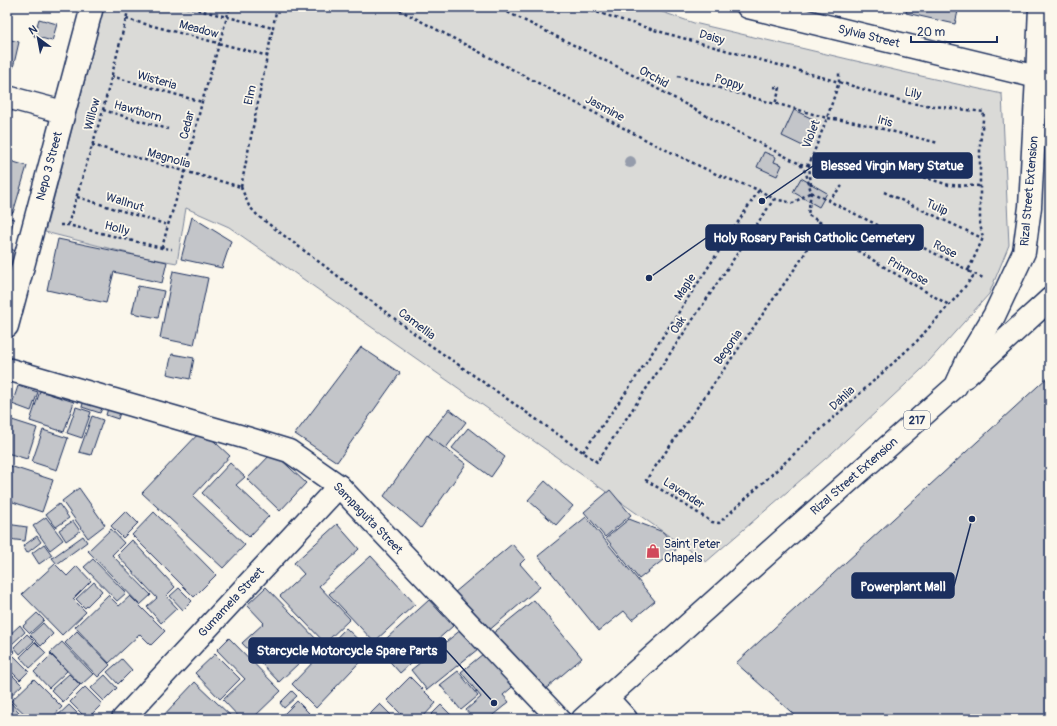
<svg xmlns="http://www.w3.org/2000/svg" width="1057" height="726" viewBox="0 0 1057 726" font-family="Pangolin,sans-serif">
<rect width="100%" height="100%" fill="#fbf7ec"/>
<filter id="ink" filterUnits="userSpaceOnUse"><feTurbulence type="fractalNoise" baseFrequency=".025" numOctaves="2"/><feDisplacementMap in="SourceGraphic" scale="8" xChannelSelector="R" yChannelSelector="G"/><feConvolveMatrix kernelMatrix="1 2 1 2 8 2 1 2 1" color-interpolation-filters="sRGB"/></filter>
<g filter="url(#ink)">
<polygon fill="#dadad7" stroke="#7a849a" points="104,7 648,7 694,23 903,72 1002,94 1009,245 989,294 921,370 832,453 706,562 229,227 186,208 177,263 143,257 45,232"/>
<g fill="#c3c5c9" stroke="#1b2f5e">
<polygon points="907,7 959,7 955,24 906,13"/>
<polygon points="39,19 57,24 52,41 34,36"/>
<polygon points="7,39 19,42 13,68 7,67"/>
<polygon points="794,110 817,121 805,147 782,136"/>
<polygon points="764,152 776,157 774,162 782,165 777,176 757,167"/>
<polygon points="7,160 27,166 13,213 7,211"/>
<polygon points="801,178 827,193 819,207 793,192"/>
<polygon points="7,217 14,219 7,243"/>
<polygon points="192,217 231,241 222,268 181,259"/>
<polygon points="58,239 167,262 162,283 114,272 106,303 47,290"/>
<polygon points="7,248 16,251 8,278 7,277"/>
<polygon points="173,271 208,278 194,345 160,338"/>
<polygon points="138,286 164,291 158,318 132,313"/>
<polygon points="361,347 400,373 337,462 295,434"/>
<polygon points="172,354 194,358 190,379 167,374"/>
<polygon points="1050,375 1050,719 799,719 736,663"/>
<polygon points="18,386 38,392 31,411 12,404"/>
<polygon points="40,391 74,402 64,432 30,421"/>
<polygon points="84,400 103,406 100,413 82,407"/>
<polygon points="109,405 121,409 118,419 106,415"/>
<polygon points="76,407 91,412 82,438 67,433"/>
<polygon points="449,409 466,422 445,449 428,436"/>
<polygon points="92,416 103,420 91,455 79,452"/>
<polygon points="9,419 37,428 27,459 7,453 7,425"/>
<polygon points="468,428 505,457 491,477 452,448"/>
<polygon points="43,430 68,438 57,470 32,462"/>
<polygon points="202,430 230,456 193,496 245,545 223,568 142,493"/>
<polygon points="427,435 466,464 421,528 384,496"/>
<polygon points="273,452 306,483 280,511 247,479"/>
<polygon points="230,463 245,477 236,485 269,516 249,537 202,493"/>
<polygon points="10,466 53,480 42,512 7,500 7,474"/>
<polygon points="545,481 573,506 556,525 528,500"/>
<polygon points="79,488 105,525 88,538 62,501"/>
<polygon points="610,490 631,515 605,537 584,512"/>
<polygon points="59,504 69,518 56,527 46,514"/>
<polygon points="126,511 138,523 123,538 111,526"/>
<polygon points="154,512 216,575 194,597 132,535"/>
<polygon points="46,517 63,540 50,550 33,526"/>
<polygon points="586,517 655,601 632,620 624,611 599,631 538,556"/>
<polygon points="629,519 663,532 677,549 639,579 606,538"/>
<polygon points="73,521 80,531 66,541 59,530"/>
<polygon points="7,524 27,527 25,541 7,539"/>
<polygon points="337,524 359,549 319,586 350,619 325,643 280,596 304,574 294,563"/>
<polygon points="111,529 124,543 112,555 151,595 140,605 88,551"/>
<polygon points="37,536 41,542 27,553 23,546"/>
<polygon points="83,536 87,542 57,564 52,558"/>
<polygon points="132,540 175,587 166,596 177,608 161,623 147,607 157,598 117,555"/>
<polygon points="44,544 52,555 39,564 32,553"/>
<polygon points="512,544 525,559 520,564 540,587 487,632 454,593"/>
<polygon points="371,556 415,604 374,642 329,594"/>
<polygon points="93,559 126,593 117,601 84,567"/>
<polygon points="55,564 67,576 77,566 91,581 73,599 86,612 62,635 22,594"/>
<polygon points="94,582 102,591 85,608 76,599"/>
<polygon points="266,587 320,643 279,682 242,643 264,623 247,605"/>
<polygon points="179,588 192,601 183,610 170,596"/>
<polygon points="108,595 119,606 130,596 165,631 151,645 140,634 109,663 75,627"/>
<polygon points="429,600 453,626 400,673 377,647"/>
<polygon points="534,600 582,658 542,692 492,634"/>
<polygon points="37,613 44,620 30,633 23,626"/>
<polygon points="43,623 53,634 41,646 30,635"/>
<polygon points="20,625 25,632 12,644 7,637"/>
<polygon points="346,628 370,651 316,708 292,684"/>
<polygon points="462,629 478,649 427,690 411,670"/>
<polygon points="77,631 110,665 98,677 65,643"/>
<polygon points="27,634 34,641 20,654 14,647"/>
<polygon points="229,638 281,691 252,719 241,719 223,700 245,679 217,650"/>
<polygon points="35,642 46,653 30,668 20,657"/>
<polygon points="62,642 93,674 81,685 50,653"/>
<polygon points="7,644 15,652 7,660"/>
<polygon points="489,649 517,683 503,695 509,702 488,719 473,719 466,710 481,697 461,672"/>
<polygon points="215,654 240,679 220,699 195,673"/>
<polygon points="51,655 67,671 49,688 34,672"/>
<polygon points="14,656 29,671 20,680 7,667 7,662"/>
<polygon points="122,659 132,670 118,684 107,672"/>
<polygon points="458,671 478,696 461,710 440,685"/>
<polygon points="9,672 22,685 7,699 7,673"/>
<polygon points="69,674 80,685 63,702 51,690"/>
<polygon points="105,675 117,688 104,701 91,688"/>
<polygon points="410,677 436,703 421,719 406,719 387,700"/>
<polygon points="34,679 62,707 51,719 30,719 11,701"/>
<polygon points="195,682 234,719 160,719"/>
<polygon points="85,687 102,704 87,719 70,702"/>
<polygon points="292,691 297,696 284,708 280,703"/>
<polygon points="297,701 309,713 303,719 279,719"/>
<polygon points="11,703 25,719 7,719 7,707"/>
<polygon points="380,704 395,719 365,719"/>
<polygon points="69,705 83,719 54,719"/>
<polygon points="441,705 455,719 427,719"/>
</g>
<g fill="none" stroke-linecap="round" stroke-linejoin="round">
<defs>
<g id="minor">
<polyline points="748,7 1037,77 1050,77"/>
<polyline points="7,97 63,112"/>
<polyline points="7,326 92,7"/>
<polyline points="7,369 250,439 289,451 339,486 559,719"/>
<polyline points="607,698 626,719"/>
<polyline points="123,719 339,486"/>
</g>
<g id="major">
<polyline points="965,377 1050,299"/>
<polyline points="583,719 785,538 956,386 968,359 994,316 1024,252 1030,207 1037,77 1040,7"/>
</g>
</defs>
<use href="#minor" stroke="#1b2f5e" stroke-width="25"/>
<use href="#major" stroke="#1b2f5e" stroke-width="25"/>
<g stroke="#1b2f5e" stroke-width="2.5" stroke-dasharray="3 3" stroke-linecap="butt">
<polyline points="186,7 273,28"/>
<polyline points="394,7 652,143 718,175 759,190 774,199 793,203 811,192"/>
<polyline points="497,7 618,67 703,114 800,164 806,173 811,192"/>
<polyline points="580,7 654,30 839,82 909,103 984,112 980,144 980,224 983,238 968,271 983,278"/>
<polyline points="126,19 268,56"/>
<polyline points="111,76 202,102"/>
<polyline points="678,76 775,104 778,104 827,118 855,122 938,143"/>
<polyline points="774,87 780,88 775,104"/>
<polyline points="103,110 168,129"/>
<polyline points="92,145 241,187"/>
<polyline points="800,164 809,165"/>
<polyline points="883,165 949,185 980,186"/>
<polyline points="811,185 809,165 827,118 839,82 839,71"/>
<polyline points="241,187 249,206 258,216 423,340 583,452 597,462 774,199"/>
<polyline points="241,187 277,7"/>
<path d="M 811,192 L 808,215 C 824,223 836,236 851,246 C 883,267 916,286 949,305"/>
<polyline points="811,192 970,271"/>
<polyline points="884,192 982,238"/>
<polyline points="77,197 168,225"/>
<polyline points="828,201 842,186"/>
<polyline points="820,221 803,257 646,480 712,522 719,523 917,341 959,294 975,274"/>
<polyline points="60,225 68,225 162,248 172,249"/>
<polyline points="68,225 103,110 129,7"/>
<polyline points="162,248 168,225 185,172 202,102 230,7"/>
<polyline points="583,452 627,391 759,190"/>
</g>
<use href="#minor" stroke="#fbf7ec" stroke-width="22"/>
<use href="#major" stroke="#fbf7ec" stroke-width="22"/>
</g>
<circle fill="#959cab" cx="630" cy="162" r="6"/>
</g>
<defs>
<symbol id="shop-bare" viewBox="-9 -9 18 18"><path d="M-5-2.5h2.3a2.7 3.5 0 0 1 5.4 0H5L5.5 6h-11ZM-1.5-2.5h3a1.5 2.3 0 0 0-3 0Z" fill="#d1495b" stroke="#fbf7ec" stroke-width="2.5" paint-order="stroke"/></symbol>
</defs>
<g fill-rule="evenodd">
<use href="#shop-bare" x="643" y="541" width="20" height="20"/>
</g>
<g text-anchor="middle" stroke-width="3.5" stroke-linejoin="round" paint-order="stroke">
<rect fill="#fbf7ec" stroke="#5e6b89" stroke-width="1" x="904" y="411" width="26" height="18" rx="3"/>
<g font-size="11" font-weight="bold" fill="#1b2f5e">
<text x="917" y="424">217</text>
</g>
<g font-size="12" fill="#1b2f5e" stroke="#fbf7ec">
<text transform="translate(199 29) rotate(15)" y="4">Meadow</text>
<text transform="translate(869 36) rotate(14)" y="4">Sylvia Street</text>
<text transform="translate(712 37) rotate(16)" y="4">Daisy</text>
<text transform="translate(654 77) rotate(29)" y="4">Orchid</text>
<text transform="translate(157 80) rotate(16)" y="4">Wisteria</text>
<text transform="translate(729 82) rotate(17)" y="4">Poppy</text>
<text transform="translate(913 93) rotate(11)" y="4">Lily</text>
<text transform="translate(250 95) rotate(-78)" y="4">Elm</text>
<text transform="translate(605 108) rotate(28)" y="4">Jasmine</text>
<text transform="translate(138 111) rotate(16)" y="4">Hawthorn</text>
<text transform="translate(92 114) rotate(-75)" y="4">Willow</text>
<text transform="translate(885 121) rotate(14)" y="4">Iris</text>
<text transform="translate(187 125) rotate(-76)" y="4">Cedar</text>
<text transform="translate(811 134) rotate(-69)" y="4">Violet</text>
<text transform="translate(169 158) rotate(16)" y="4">Magnolia</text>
<text transform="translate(49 166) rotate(-75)" y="4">Nepo 3 Street</text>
<text transform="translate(1029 191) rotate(-85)" y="4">Rizal Street Extension</text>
<text transform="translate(125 202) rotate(17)" y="4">Wallnut</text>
<text transform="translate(937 207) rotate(25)" y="4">Tulip</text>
<text transform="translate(117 228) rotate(14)" y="4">Holly</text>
<text transform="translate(945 249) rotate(27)" y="4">Rose</text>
<text transform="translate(908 271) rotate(30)" y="4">Primrose</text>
<text transform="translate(685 287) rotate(-57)" y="4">Maple</text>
<text transform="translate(417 324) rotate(37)" y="4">Camellia</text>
<text transform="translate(678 325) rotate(-56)" y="4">Oak</text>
<text transform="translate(728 347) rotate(-55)" y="4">Begonia</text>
<text transform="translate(842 398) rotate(-43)" y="4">Dahlia</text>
<text transform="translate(854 476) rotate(-41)" y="4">Rizal Street Extension</text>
<text transform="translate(684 493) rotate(33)" y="4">Lavender</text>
<text transform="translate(368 518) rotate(46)" y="4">Sampaguita Street</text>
<text transform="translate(231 602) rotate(-47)" y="4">Gumamela Street</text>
</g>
<g font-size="12" fill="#1b2f5e" stroke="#fbf7ec" text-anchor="start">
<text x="664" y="548">Saint Peter<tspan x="664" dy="14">Chapels</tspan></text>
</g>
</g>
<path fill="none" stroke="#1b2f5e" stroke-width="1.5" d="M762 201L813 166M649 278L706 238M972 519L954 586M494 703L446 650"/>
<g fill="#1b2f5e" stroke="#fbf7ec" stroke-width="1.5">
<circle cx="762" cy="201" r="4"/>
<circle cx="649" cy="278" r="4"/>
<circle cx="972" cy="519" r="4"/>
<circle cx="494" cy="703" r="4"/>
</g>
<g fill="#1b2f5e" stroke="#1b2f5e" stroke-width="1.5">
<rect x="813" y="153" width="159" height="25" rx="4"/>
<rect x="706" y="225" width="217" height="25" rx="4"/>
<rect x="852" y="573" width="102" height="25" rx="4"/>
<rect x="249" y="638" width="197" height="25" rx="4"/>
</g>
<g font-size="13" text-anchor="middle" font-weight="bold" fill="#fff">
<text x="892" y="170">Blessed Virgin Mary Statue</text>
<text x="814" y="242">Holy Rosary Parish Catholic Cemetery</text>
<text x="903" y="591">Powerplant Mall</text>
<text x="347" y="655">Starcycle Motorcycle Spare Parts</text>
</g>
<rect width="1057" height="726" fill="none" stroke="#fbf7ec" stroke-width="24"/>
<rect x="12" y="12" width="1033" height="702" fill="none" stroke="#1b2f5e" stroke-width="1.5" filter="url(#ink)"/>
<g transform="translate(38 38) rotate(328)" stroke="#fbf7ec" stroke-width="3" paint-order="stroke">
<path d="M0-3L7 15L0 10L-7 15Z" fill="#1b2f5e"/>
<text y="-6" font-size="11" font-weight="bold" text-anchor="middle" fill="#1b2f5e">N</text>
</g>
<path d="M911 36v6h86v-6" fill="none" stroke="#1b2f5e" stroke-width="2"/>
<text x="917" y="36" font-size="12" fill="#1b2f5e" stroke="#fbf7ec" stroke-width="3" paint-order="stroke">20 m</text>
</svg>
